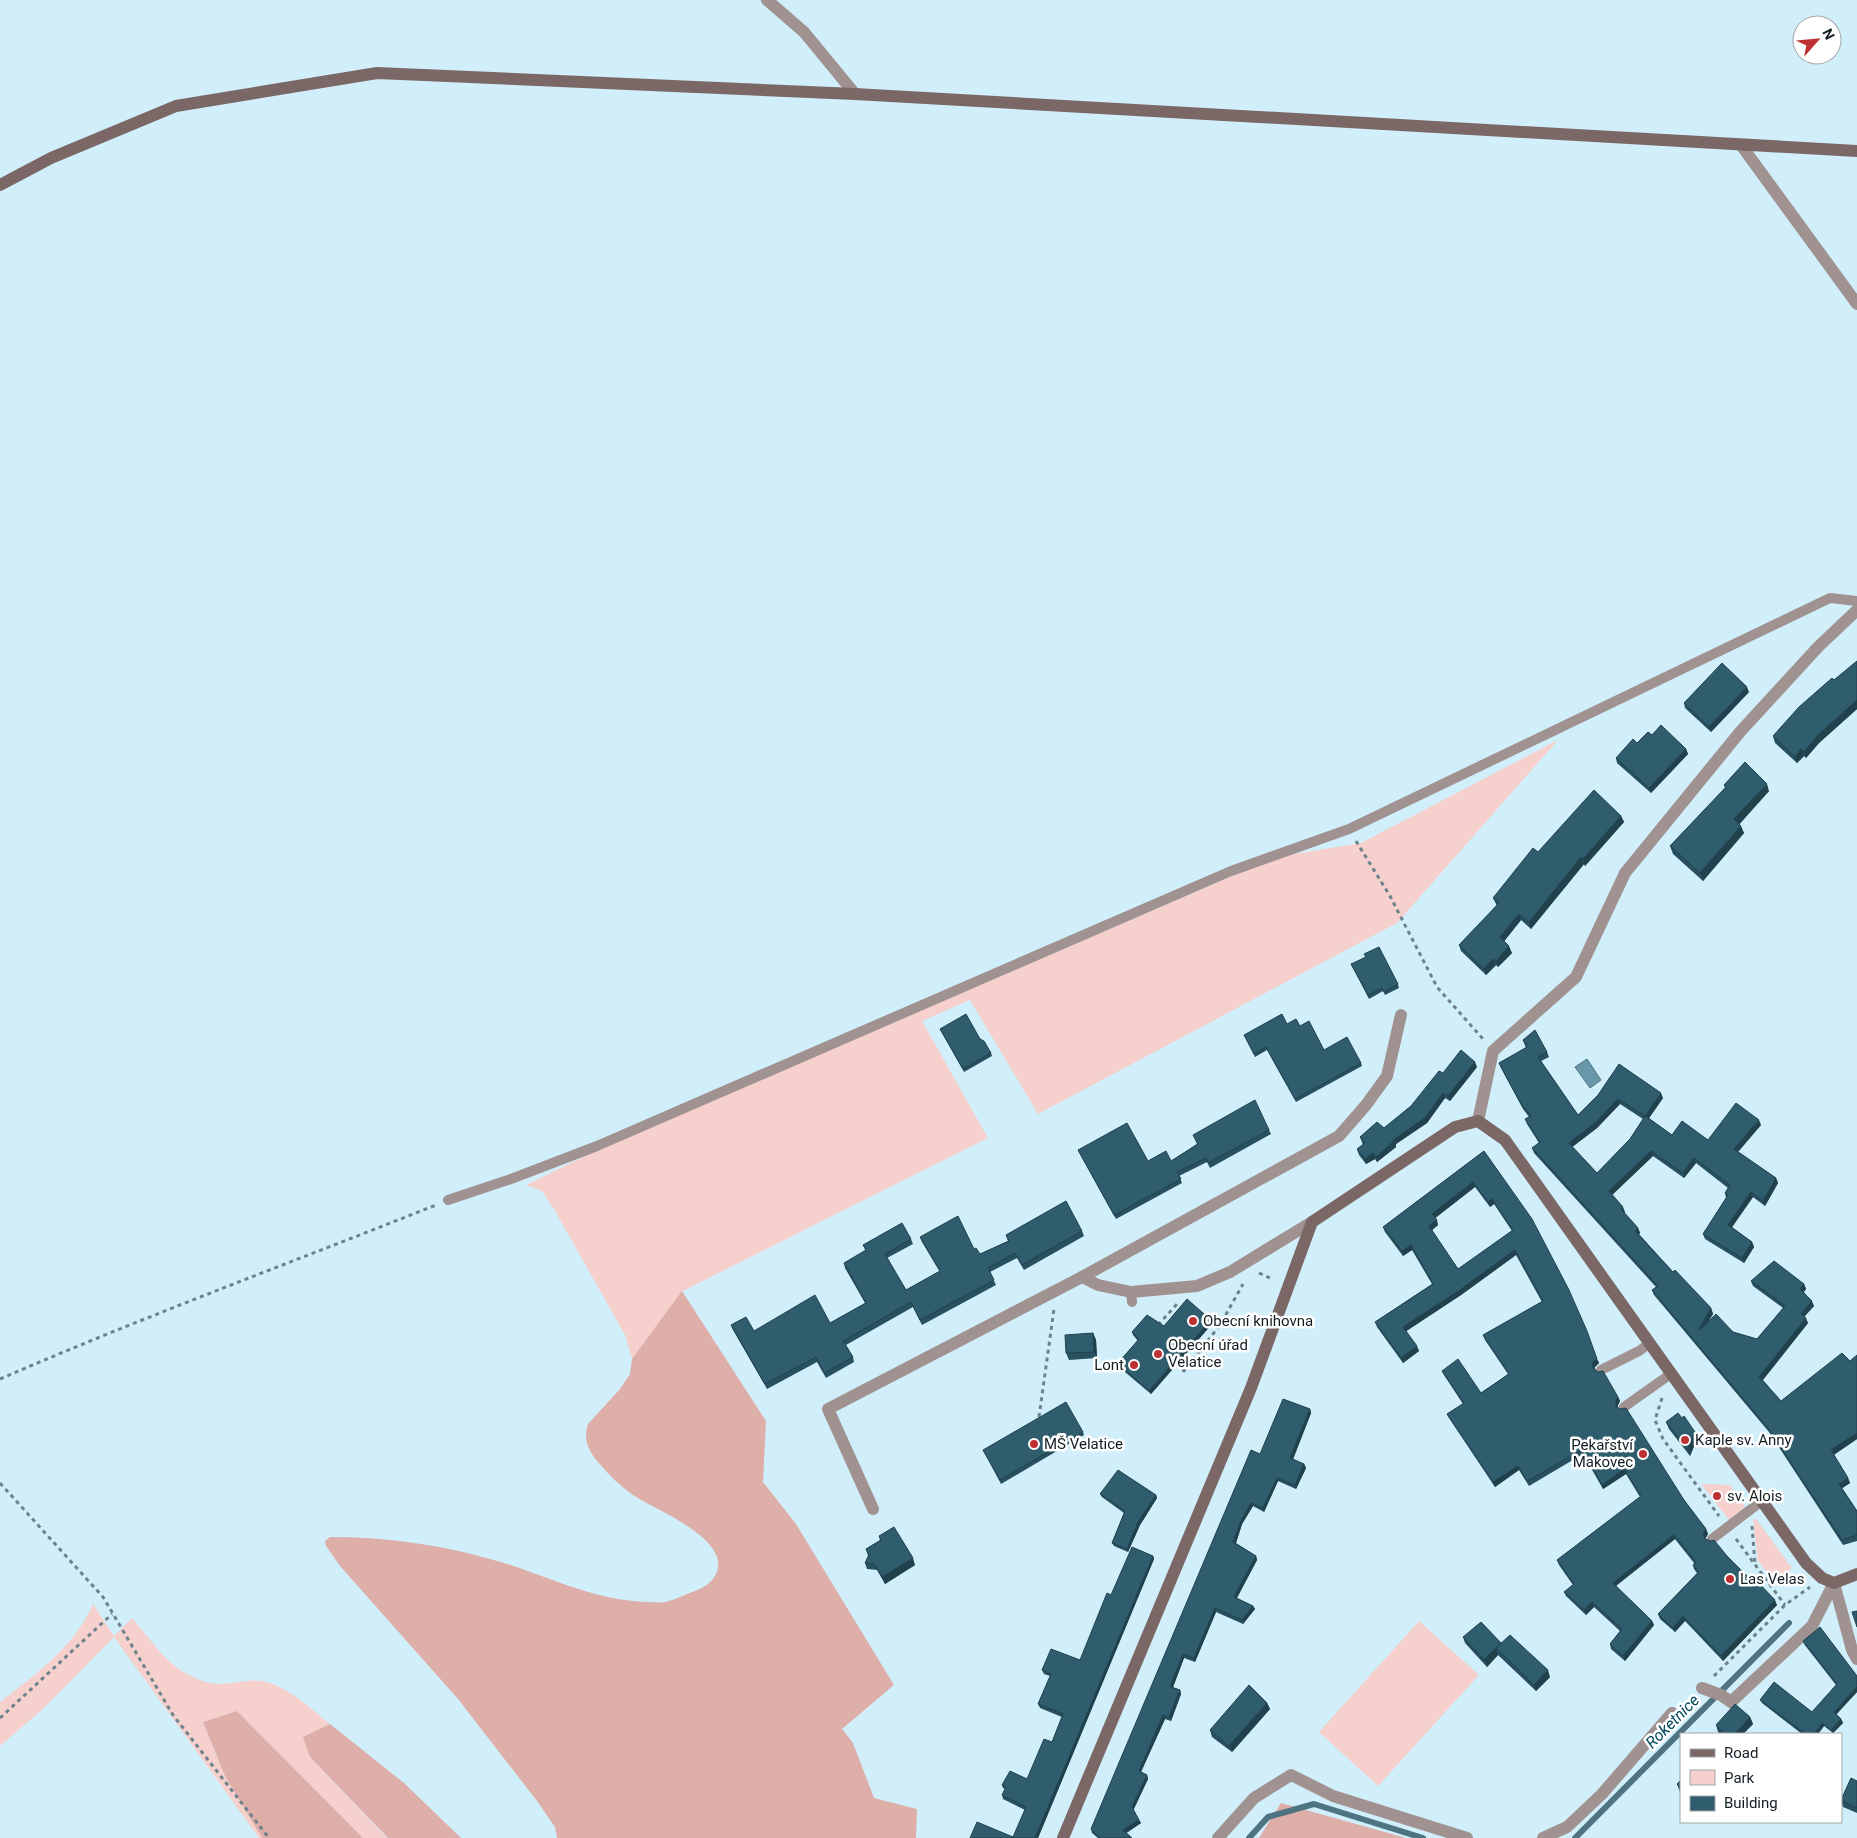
<svg xmlns="http://www.w3.org/2000/svg" width="1857" height="1838" viewBox="0 0 1857 1838" font-family="Roboto,sans-serif">
<rect width="100%" height="100%" fill="#d1effb"/>
<g fill="#f6d0cd">
<polygon points="1558,740 1397,923 1038,1114 970,1000 922,1021 988,1138 683,1291 632,1359 625,1335 555,1211 542,1191 526,1185 587,1155 1276,857 1361,843"/>
<polygon points="1701,1484 1730,1485 1745,1507 1729,1520"/>
<polygon points="1756,1519 1792,1568 1781,1577 1768,1574 1758,1561 1753,1520"/>
<path d="M 93,1604 L 114,1636 L 132,1618 C 150,1638 164,1662 189,1675 C 198,1680 210,1684 221,1684 C 236,1683 252,1678 267,1682 C 291,1689 311,1709 330,1724 L 304,1737 L 310,1757 L 387,1838 L 363,1838 L 237,1711 L 203,1722 L 225,1776 L 262,1838 L 259,1838 L 114,1637 L 43,1709 L 0,1746 L 0,1702 C 35,1675 75,1646 93,1604 Z"/>
<polygon points="1419,1621 1479,1675 1378,1786 1319,1732"/>
</g>
<g fill="#deaea9">
<path d="M 682,1291 L 766,1421 L 763,1482 L 796,1524 L 894,1685 L 842,1729 L 853,1743 L 874,1798 L 917,1809 L 916,1838 L 557,1838 L 555,1827 L 537,1801 L 458,1699 L 340,1566 L 326,1546 L 325,1541 L 330,1537 C 384,1537 438,1544 490,1559 C 542,1573 592,1601 647,1602 C 653,1602 660,1603 666,1602 C 673,1600 680,1597 687,1594 C 695,1591 707,1587 713,1579 C 740,1542 655,1510 633,1495 C 620,1486 608,1474 598,1462 C 588,1450 583,1439 588,1424 L 620,1389 L 630,1374 L 632,1359 Z"/>
<polygon points="237,1711 363,1838 262,1838 225,1776 203,1722"/>
<polygon points="330,1724 404,1783 461,1838 388,1838 310,1757 303,1737"/>
<polygon points="1281,1803 1406,1838 1259,1838"/>
</g>
<polygon fill="#6897a9" stroke="#4e7381" points="1587,1059 1601,1080 1590,1088 1575,1067"/>
<g fill="none" stroke-linecap="round" stroke-linejoin="round">
<g stroke="#4e7381" stroke-width="6">
<polyline points="1249,1838 1268,1817 1314,1804 1423,1838"/>
<polyline points="1575,1838 1789,1623"/>
</g>
<g stroke="#6e828a" stroke-width="3" stroke-dasharray="4 4" stroke-linecap="butt">
<polyline points="1356,841 1390,896 1437,987 1483,1039"/>
<polyline points="1259,1273 1270,1278"/>
<polyline points="1158,1325 1177,1304"/>
<polyline points="1176,1365 1184,1371 1220,1325 1243,1284"/>
<path d="M 0,1379 C 143,1317 290,1263 436,1205"/>
<polyline points="1662,1398 1655,1420 1663,1439 1719,1516"/>
<polyline points="1039,1417 1054,1309"/>
<polyline points="0,1483 103,1597 173,1715 269,1838"/>
<polyline points="1752,1526 1755,1564"/>
<polyline points="1736,1539 1785,1605"/>
<polyline points="1714,1676 1785,1605 1810,1587"/>
<polyline points="0,1718 112,1614"/>
</g>
<g stroke="#9f9290" stroke-width="10">
<polyline points="448,1200 511,1179 597,1146 1231,871 1349,829 1830,598 1857,601"/>
<polyline points="1131,1292 1132,1302"/>
<polyline points="1601,1370 1639,1351 1650,1343"/>
<polyline points="1624,1407 1672,1373"/>
<polyline points="1712,1539 1763,1500"/>
</g>
<g stroke="#9f9290" stroke-width="12">
<polyline points="767,0 804,32 855,94"/>
<polyline points="1741,145 1857,304"/>
<polyline points="1478,1121 1493,1051 1576,977 1625,873 1740,732 1818,647 1857,610"/>
<polyline points="1082,1277 1098,1285 1131,1292 1197,1286 1230,1272 1312,1222"/>
<polyline points="873,1509 828,1409 1082,1277 1339,1136 1366,1105 1387,1076 1401,1015"/>
<polyline points="1834,1583 1852,1650 1857,1659"/>
<polyline points="1702,1688 1721,1695 1731,1702 1812,1626 1834,1583"/>
<polyline points="1218,1838 1254,1798 1291,1775 1333,1796 1467,1838"/>
<polyline points="1543,1838 1567,1827 1602,1794 1672,1713"/>
</g>
<g stroke="#7b6866" stroke-width="12">
<polyline points="0,185 51,158 176,106 377,73 855,94 1857,151"/>
<polyline points="1063,1838 1251,1388 1312,1222 1455,1127 1478,1121 1505,1140 1806,1563 1822,1578 1834,1583 1857,1574"/>
</g>
</g>
<g fill="#28505f" fill-rule="evenodd">
<polygon points="1857,661 1857,709 1819,743 1806,758 1804,756 1797,763 1775,743 1773,736 1834,680"/>
<polygon points="1749,692 1711,732 1685,708 1684,703"/>
<polygon points="1652,735 1686,749 1688,754 1651,793 1617,763 1616,758 1637,743"/>
<polygon points="1724,785 1769,791 1739,824 1744,833 1703,881 1673,854 1670,846 1725,788"/>
<polygon points="1621,816 1624,822 1585,866 1584,864 1531,929 1521,920 1504,941 1512,953 1498,967 1496,965 1486,975 1461,951 1459,945 1497,906 1493,898 1538,852"/>
<polygon points="1351,964 1398,984 1399,988 1385,995 1383,991 1369,999"/>
<polygon points="1287,1024 1300,1026 1324,1050 1361,1063 1362,1066 1296,1102 1267,1050 1255,1057 1244,1035"/>
<polygon points="940,1029 980,1039 991,1053 992,1056 964,1072"/>
<path d="M 1523,1040 L 1547,1052 L 1549,1057 L 1541,1061 L 1578,1115 L 1598,1095 L 1663,1098 L 1649,1118 L 1672,1135 L 1708,1140 L 1761,1125 L 1738,1152 L 1776,1178 L 1778,1183 L 1765,1206 L 1753,1197 L 1732,1227 L 1752,1242 L 1754,1247 L 1744,1263 L 1705,1239 L 1703,1234 L 1726,1198 L 1725,1193 L 1728,1188 L 1696,1163 L 1684,1178 L 1653,1156 L 1612,1195 L 1625,1212 L 1624,1213 L 1638,1228 L 1640,1233 L 1639,1234 L 1673,1272 L 1711,1308 L 1713,1314 L 1709,1320 L 1733,1332 L 1757,1339 L 1783,1308 L 1753,1286 L 1751,1281 L 1804,1284 L 1806,1289 L 1804,1292 L 1814,1306 L 1804,1317 L 1808,1323 L 1763,1380 L 1781,1401 L 1857,1439 L 1834,1455 L 1848,1478 L 1850,1483 L 1842,1488 L 1857,1511 L 1857,1541 L 1843,1545 L 1769,1432 L 1654,1295 L 1652,1290 L 1656,1287 L 1534,1153 L 1532,1148 L 1539,1143 L 1527,1124 L 1525,1119 L 1529,1117 L 1523,1109 L 1501,1068 L 1499,1063 L 1526,1048 ZM 1620,1104 L 1643,1119 L 1630,1139 L 1597,1173 L 1572,1147 L 1597,1128 Z"/>
<polygon points="1477,1067 1450,1101 1445,1098 1427,1123 1396,1144 1396,1147 1377,1162 1375,1159 1366,1164 1359,1155 1357,1149 1363,1145 1360,1137 1384,1128 1411,1106 1443,1073"/>
<polygon points="1269,1130 1271,1134 1210,1168 1207,1162 1179,1176 1182,1183 1116,1219 1080,1154 1078,1150 1148,1161 1171,1161 1197,1144 1193,1135"/>
<path d="M 1484,1151 L 1599,1363 L 1595,1367 L 1595,1369 L 1618,1397 L 1620,1401 L 1618,1405 L 1618,1407 L 1684,1500 L 1706,1529 L 1708,1534 L 1705,1539 L 1727,1556 L 1777,1605 L 1723,1661 L 1685,1621 L 1675,1632 L 1660,1619 L 1658,1614 L 1697,1573 L 1694,1569 L 1693,1565 L 1694,1563 L 1675,1539 L 1616,1586 L 1652,1621 L 1654,1625 L 1625,1661 L 1611,1649 L 1610,1644 L 1620,1631 L 1594,1607 L 1586,1615 L 1566,1596 L 1564,1592 L 1573,1585 L 1559,1565 L 1557,1560 L 1640,1497 L 1626,1474 L 1603,1489 L 1583,1454 L 1529,1486 L 1519,1470 L 1495,1487 L 1449,1418 L 1447,1414 L 1463,1404 L 1444,1375 L 1442,1371 L 1481,1393 L 1508,1374 L 1485,1340 L 1483,1335 L 1542,1302 L 1516,1255 L 1461,1295 L 1406,1331 L 1419,1351 L 1403,1363 L 1377,1327 L 1375,1322 L 1432,1284 L 1412,1250 L 1403,1256 L 1385,1232 L 1383,1227 ZM 1475,1187 L 1490,1207 L 1494,1204 L 1512,1231 L 1458,1269 L 1432,1230 L 1438,1225 L 1435,1218 Z"/>
<polygon points="1082,1231 1084,1236 1024,1270 1017,1258 990,1272 996,1285 922,1325 913,1307 846,1345 853,1357 854,1362 826,1378 817,1362 767,1389 733,1330 731,1325 754,1331 830,1323 865,1303 845,1268 844,1263 866,1251 863,1245 911,1239 913,1244 887,1258 906,1290 940,1272 922,1242 920,1237 980,1254 1008,1241 1006,1235"/>
<polygon points="1211,1320 1212,1324 1151,1394 1119,1367 1118,1363 1138,1341 1133,1335 1132,1332 1164,1326"/>
<polygon points="1093,1333 1096,1340 1097,1358 1069,1360 1066,1353"/>
<polygon points="1310,1409 1311,1413 1293,1459 1304,1464 1306,1468 1296,1489 1278,1481 1264,1512 1253,1506 1242,1524 1236,1543 1256,1556 1257,1560 1237,1598 1253,1606 1255,1609 1243,1624 1216,1612 1195,1662 1184,1658 1173,1687 1180,1690 1181,1694 1171,1721 1165,1719 1141,1772 1147,1775 1148,1779 1133,1810 1141,1823 1126,1833 1132,1838 1098,1838 1092,1833 1091,1829 1260,1454"/>
<polygon points="1666,1422 1695,1432 1697,1439 1690,1456 1669,1429"/>
<polygon points="1083,1432 1084,1435 1001,1484 983,1450"/>
<polygon points="1100,1494 1156,1495 1157,1498 1140,1525 1128,1552 1114,1546 1112,1543 1124,1513 1102,1497"/>
<polygon points="879,1536 915,1565 885,1584 877,1570 867,1569 865,1563 868,1556 866,1549 880,1540"/>
<polygon points="1153,1556 1154,1559 1038,1838 970,1838 1013,1837 1025,1810 1003,1799 1002,1795 1005,1789 1003,1788 1002,1785 1027,1779 1052,1742 1062,1717 1040,1708 1038,1704 1050,1676 1044,1674 1042,1670 1080,1660 1111,1595"/>
<polygon points="1463,1637 1501,1643 1550,1677 1536,1691 1498,1655 1487,1667 1465,1643"/>
<polygon points="1803,1641 1857,1676 1857,1692 1836,1714 1841,1719 1843,1723 1833,1733 1824,1726 1818,1734 1802,1734 1762,1703 1760,1700 1812,1712 1836,1685 1804,1644"/>
<polygon points="1267,1703 1270,1709 1232,1752 1212,1737 1210,1730"/>
<polygon points="1750,1717 1753,1724 1743,1734 1721,1734 1718,1732 1716,1725"/>
<polygon points="1681,1780 1681,1795 1677,1784"/>
<polygon points="1857,1781 1857,1813 1843,1807 1841,1800"/>
</g>
<g fill="#21414d">
<polygon points="1747,687 1749,692 1711,732 1709,727"/>
<polygon points="1857,700 1857,709 1819,743 1806,758 1804,752 1817,736"/>
<polygon points="1686,749 1688,754 1651,793 1649,788"/>
<polygon points="1801,749 1804,756 1797,763 1795,757"/>
<polygon points="1767,784 1769,791 1737,827 1734,819"/>
<polygon points="1621,816 1624,822 1585,866 1583,859"/>
<polygon points="1741,826 1744,833 1703,881 1700,873"/>
<polygon points="1581,857 1584,864 1531,929 1529,922"/>
<polygon points="1519,914 1521,920 1502,944 1500,937"/>
<polygon points="1509,946 1512,953 1498,967 1496,961"/>
<polygon points="1493,959 1496,965 1486,975 1484,969"/>
<polygon points="1475,1062 1477,1067 1450,1101 1448,1096"/>
<polygon points="1443,1093 1445,1098 1427,1123 1396,1144 1396,1147 1377,1162 1376,1157"/>
<polygon points="1661,1093 1663,1098 1647,1121 1645,1116"/>
<polygon points="1618,1099 1620,1104 1597,1128 1571,1148 1569,1143"/>
<polygon points="1759,1120 1761,1125 1736,1154 1734,1149"/>
<polygon points="1651,1151 1653,1156 1611,1196 1609,1191"/>
<polygon points="1373,1153 1375,1159 1366,1164 1365,1159"/>
<polygon points="1694,1158 1696,1163 1684,1178 1683,1173"/>
<polygon points="1776,1178 1778,1183 1765,1206 1763,1201"/>
<polygon points="1473,1182 1475,1187 1434,1219 1432,1214"/>
<polygon points="1751,1192 1753,1197 1730,1230 1728,1225"/>
<polygon points="1492,1199 1494,1204 1490,1207 1488,1202"/>
<polygon points="1623,1207 1625,1212 1622,1214 1621,1209"/>
<polygon points="1437,1220 1438,1225 1431,1231 1429,1226"/>
<polygon points="1638,1228 1640,1233 1637,1236 1635,1231"/>
<polygon points="1752,1242 1754,1247 1744,1263 1742,1258"/>
<polygon points="1411,1245 1412,1250 1403,1256 1402,1251"/>
<polygon points="1515,1250 1516,1255 1461,1295 1405,1332 1403,1327"/>
<polygon points="1804,1284 1806,1289 1802,1294 1800,1289"/>
<polygon points="1812,1301 1814,1306 1802,1319 1801,1314"/>
<polygon points="1711,1308 1713,1314 1699,1336 1698,1331"/>
<polygon points="1806,1318 1808,1323 1761,1382 1759,1377"/>
<polygon points="1211,1320 1212,1324 1151,1394 1149,1391"/>
<polygon points="1093,1333 1096,1340 1097,1358 1094,1352"/>
<polygon points="1417,1346 1419,1351 1403,1363 1401,1358"/>
<polygon points="1597,1359 1599,1363 1595,1367 1595,1373 1593,1368 1593,1362"/>
<polygon points="1618,1397 1620,1401 1618,1405 1618,1411 1616,1406 1616,1400"/>
<polygon points="1310,1409 1311,1413 1292,1462 1290,1458"/>
<polygon points="1695,1432 1697,1439 1690,1456 1688,1449"/>
<polygon points="1857,1433 1857,1439 1833,1455 1831,1450"/>
<polygon points="1304,1464 1306,1468 1296,1489 1295,1485"/>
<polygon points="1518,1466 1519,1470 1495,1487 1493,1482"/>
<polygon points="1624,1469 1626,1474 1603,1489 1602,1485"/>
<polygon points="1277,1478 1278,1481 1264,1512 1263,1508"/>
<polygon points="1848,1478 1850,1483 1841,1489 1839,1484"/>
<polygon points="1156,1495 1157,1498 1140,1525 1128,1552 1127,1549 1138,1522"/>
<polygon points="1251,1503 1253,1506 1242,1524 1235,1546 1233,1542 1241,1521"/>
<polygon points="1706,1529 1708,1534 1705,1539 1703,1535"/>
<polygon points="1674,1535 1675,1539 1614,1587 1613,1583"/>
<polygon points="1153,1556 1154,1559 1038,1838 1035,1838"/>
<polygon points="1256,1556 1257,1560 1235,1601 1234,1597"/>
<polygon points="913,1558 915,1565 885,1584 882,1577"/>
<polygon points="1775,1600 1777,1605 1723,1661 1721,1656"/>
<polygon points="1592,1602 1594,1607 1586,1615 1584,1610"/>
<polygon points="1253,1606 1255,1609 1243,1624 1242,1620"/>
<polygon points="1215,1608 1216,1612 1195,1662 1194,1658"/>
<polygon points="1683,1616 1685,1621 1675,1632 1673,1628"/>
<polygon points="1652,1621 1654,1625 1625,1661 1623,1656"/>
<polygon points="1496,1648 1498,1655 1487,1667 1484,1660"/>
<polygon points="1183,1654 1184,1658 1172,1690 1170,1687"/>
<polygon points="1548,1670 1550,1677 1536,1691 1534,1685"/>
<polygon points="1857,1687 1857,1692 1835,1716 1834,1712"/>
<polygon points="1180,1690 1181,1694 1171,1721 1169,1717"/>
<polygon points="1267,1703 1270,1709 1232,1752 1229,1746"/>
<polygon points="1163,1715 1165,1719 1140,1774 1139,1771"/>
<polygon points="1750,1717 1753,1724 1743,1734 1735,1734"/>
<polygon points="1841,1719 1843,1723 1833,1733 1831,1730"/>
<polygon points="1822,1723 1824,1726 1818,1734 1814,1734"/>
<polygon points="1147,1775 1148,1779 1133,1811 1132,1807"/>
<polygon points="1139,1820 1141,1823 1125,1834 1123,1830"/>
</g>
<g fill="#2f5d6e" stroke="#21414d" fill-rule="evenodd">
<polygon points="1857,661 1857,700 1817,736 1804,752 1801,749 1795,757 1773,736 1799,707 1832,678 1834,680"/>
<polygon points="1722,663 1747,687 1709,727 1684,703"/>
<polygon points="1661,725 1686,749 1649,788 1616,758 1633,739 1637,743 1648,732 1652,735"/>
<polygon points="1745,762 1767,784 1734,819 1741,826 1700,873 1670,846 1726,787 1724,785"/>
<polygon points="1594,790 1621,816 1583,859 1581,857 1529,922 1519,914 1500,937 1509,946 1496,961 1493,959 1484,969 1459,945 1499,903 1493,898 1533,848 1538,852"/>
<polygon points="1379,947 1398,984 1384,992 1382,988 1368,995 1351,964 1366,957 1364,954"/>
<polygon points="966,1014 980,1039 984,1041 991,1053 963,1069 940,1029"/>
<polygon points="1282,1014 1287,1024 1296,1019 1300,1026 1309,1021 1324,1050 1347,1037 1361,1063 1295,1099 1266,1047 1254,1054 1244,1035"/>
<path d="M 1535,1030 L 1547,1052 L 1538,1057 L 1578,1115 L 1598,1095 L 1619,1064 L 1661,1093 L 1645,1116 L 1672,1135 L 1682,1121 L 1708,1140 L 1736,1103 L 1759,1120 L 1734,1149 L 1776,1178 L 1763,1201 L 1751,1192 L 1728,1225 L 1752,1242 L 1742,1258 L 1703,1234 L 1728,1195 L 1725,1193 L 1730,1185 L 1694,1158 L 1683,1173 L 1651,1151 L 1609,1191 L 1623,1207 L 1621,1209 L 1638,1228 L 1635,1231 L 1673,1272 L 1675,1270 L 1711,1308 L 1698,1331 L 1716,1314 L 1733,1332 L 1757,1339 L 1785,1306 L 1751,1281 L 1774,1261 L 1804,1284 L 1800,1289 L 1812,1301 L 1801,1314 L 1806,1318 L 1759,1377 L 1781,1401 L 1842,1353 L 1850,1361 L 1857,1355 L 1857,1433 L 1831,1450 L 1848,1478 L 1839,1484 L 1857,1511 L 1857,1535 L 1842,1540 L 1767,1427 L 1652,1290 L 1658,1286 L 1532,1148 L 1540,1142 L 1525,1119 L 1531,1116 L 1521,1104 L 1499,1063 L 1527,1047 L 1523,1040 ZM 1618,1099 L 1645,1116 L 1630,1139 L 1597,1173 L 1569,1143 L 1595,1123 Z"/>
<polygon points="1461,1050 1475,1062 1448,1096 1443,1093 1425,1118 1393,1140 1394,1141 1376,1157 1373,1153 1365,1159 1357,1149 1365,1143 1360,1137 1377,1122 1384,1128 1411,1106 1439,1071 1443,1073"/>
<polygon points="1255,1100 1269,1130 1208,1163 1206,1158 1177,1172 1181,1179 1114,1215 1078,1150 1127,1123 1148,1161 1166,1151 1171,1161 1198,1144 1193,1135"/>
<path d="M 1484,1151 L 1532,1219 L 1569,1290 L 1587,1331 L 1597,1359 L 1593,1362 L 1593,1368 L 1598,1372 L 1603,1371 L 1618,1397 L 1616,1400 L 1616,1406 L 1620,1409 L 1626,1408 L 1684,1500 L 1706,1529 L 1703,1535 L 1705,1539 L 1711,1541 L 1714,1540 L 1727,1556 L 1751,1580 L 1754,1578 L 1775,1600 L 1721,1656 L 1683,1616 L 1673,1628 L 1658,1614 L 1699,1572 L 1693,1565 L 1696,1562 L 1674,1535 L 1613,1583 L 1652,1621 L 1623,1656 L 1610,1644 L 1622,1629 L 1592,1602 L 1584,1610 L 1564,1592 L 1574,1584 L 1557,1560 L 1641,1496 L 1624,1469 L 1602,1485 L 1582,1450 L 1527,1481 L 1518,1466 L 1493,1482 L 1447,1414 L 1464,1403 L 1442,1371 L 1458,1359 L 1481,1393 L 1509,1374 L 1483,1335 L 1543,1301 L 1515,1250 L 1460,1290 L 1403,1327 L 1417,1346 L 1401,1358 L 1375,1322 L 1433,1284 L 1411,1245 L 1402,1251 L 1383,1227 ZM 1473,1182 L 1488,1202 L 1492,1199 L 1513,1230 L 1458,1269 L 1429,1226 L 1437,1220 L 1432,1214 Z"/>
<polygon points="1066,1201 1082,1231 1022,1265 1015,1253 988,1268 994,1280 920,1320 911,1302 843,1341 853,1357 824,1373 816,1357 765,1384 731,1325 746,1317 754,1331 815,1295 830,1323 866,1303 844,1263 866,1250 863,1245 902,1223 911,1239 885,1254 906,1290 940,1271 920,1237 958,1216 974,1249 976,1248 980,1254 1009,1241 1006,1235"/>
<polygon points="1187,1299 1211,1320 1149,1391 1118,1363 1139,1339 1132,1332 1147,1315 1164,1326"/>
<polygon points="1093,1333 1094,1352 1066,1353 1065,1335"/>
<polygon points="1283,1399 1310,1409 1290,1458 1304,1464 1295,1485 1277,1478 1263,1508 1251,1503 1241,1521 1233,1542 1256,1556 1234,1597 1253,1606 1242,1620 1215,1608 1194,1658 1183,1654 1170,1687 1180,1690 1169,1717 1163,1715 1139,1771 1147,1775 1132,1807 1139,1820 1123,1830 1132,1838 1100,1838 1091,1829 1251,1450 1260,1454"/>
<polygon points="1066,1402 1083,1432 1000,1480 983,1450"/>
<polygon points="1678,1413 1682,1418 1684,1416 1695,1432 1688,1449 1666,1422"/>
<polygon points="1118,1470 1156,1495 1138,1522 1127,1549 1112,1543 1125,1511 1100,1494"/>
<polygon points="894,1527 913,1558 882,1577 874,1564 865,1563 869,1555 866,1549 881,1540 879,1536"/>
<polygon points="1132,1547 1153,1556 1035,1838 970,1838 977,1822 1013,1837 1026,1807 1002,1795 1006,1787 1002,1785 1010,1771 1027,1779 1044,1739 1052,1742 1063,1714 1038,1704 1051,1674 1042,1670 1051,1649 1080,1660 1107,1593 1111,1595"/>
<polygon points="1857,1611 1857,1627 1852,1612"/>
<polygon points="1481,1622 1501,1643 1496,1648 1510,1635 1548,1670 1534,1685 1496,1648 1484,1660 1463,1637"/>
<polygon points="1820,1627 1857,1676 1857,1687 1834,1712 1841,1719 1831,1730 1822,1723 1814,1734 1806,1734 1760,1700 1774,1682 1812,1712 1837,1684 1803,1641"/>
<polygon points="1249,1685 1267,1703 1229,1746 1210,1730"/>
<polygon points="1735,1704 1750,1717 1735,1734 1725,1734 1716,1725"/>
<polygon points="1851,1778 1857,1781 1857,1808 1841,1800"/>
<polygon points="1681,1780 1681,1788 1677,1784"/>
</g>
<g fill="#bf3033" stroke="#fff" stroke-width="2">
<circle cx="1193" cy="1321" r="5"/>
<circle cx="1158" cy="1354" r="5"/>
<circle cx="1134" cy="1365" r="5"/>
<circle cx="1685" cy="1440" r="5"/>
<circle cx="1034" cy="1444" r="5"/>
<circle cx="1643" cy="1454" r="5"/>
<circle cx="1717" cy="1496" r="5"/>
<circle cx="1730" cy="1579" r="5"/>
</g>
<g text-anchor="middle" stroke-width="5" stroke-linejoin="round" paint-order="stroke">
<g font-size="15" fill="#131e23" stroke="#fff" text-anchor="start">
<text x="1203" y="1326">Obecní knihovna</text>
<text x="1168" y="1350">Obecní úřad<tspan x="1168" dy="17">Velatice</tspan></text>
<text x="1124" y="1370" text-anchor="end">Lont</text>
<text x="1695" y="1445">Kaple sv. Anny</text>
<text x="1044" y="1449">MŠ Velatice</text>
<text x="1633" y="1450" text-anchor="end">Pekařství<tspan x="1633" dy="17">Makovec</tspan></text>
<text x="1727" y="1501">sv. Alois</text>
<text x="1740" y="1584">Las Velas</text>
</g>
<g font-size="16" font-style="italic" fill="#01485c" stroke="#fff">
<text transform="translate(1672 1721) rotate(-45)" y="6">Roketnice</text>
</g>
</g>
<rect x="1680" y="1733" width="162" height="90" fill="#ffffff" stroke="#a1a5a7"/>
<rect x="1690" y="1749" width="25" height="8" fill="#7b6866" stroke="#a1a5a7"/>
<text x="1724" y="1758" font-size="15" fill="#131e23">Road</text>
<rect x="1690" y="1770" width="25" height="15" fill="#f6d0cd" stroke="#a1a5a7"/>
<text x="1724" y="1783" font-size="15" fill="#131e23">Park</text>
<rect x="1690" y="1796" width="25" height="15" fill="#2f5d6e" stroke="#a1a5a7"/>
<text x="1724" y="1808" font-size="15" fill="#131e23">Building</text>
<g transform="translate(1817 40) rotate(63)"><circle r="24" fill="#ffffff" stroke="#a1a5a7"/>
<path d="M0-4L9 19L0 12L-9 19Z" fill="#bf3033"/>
<text y="-8" font-size="14" font-weight="bold" text-anchor="middle" fill="#131e23">N</text>
</g>
</svg>
